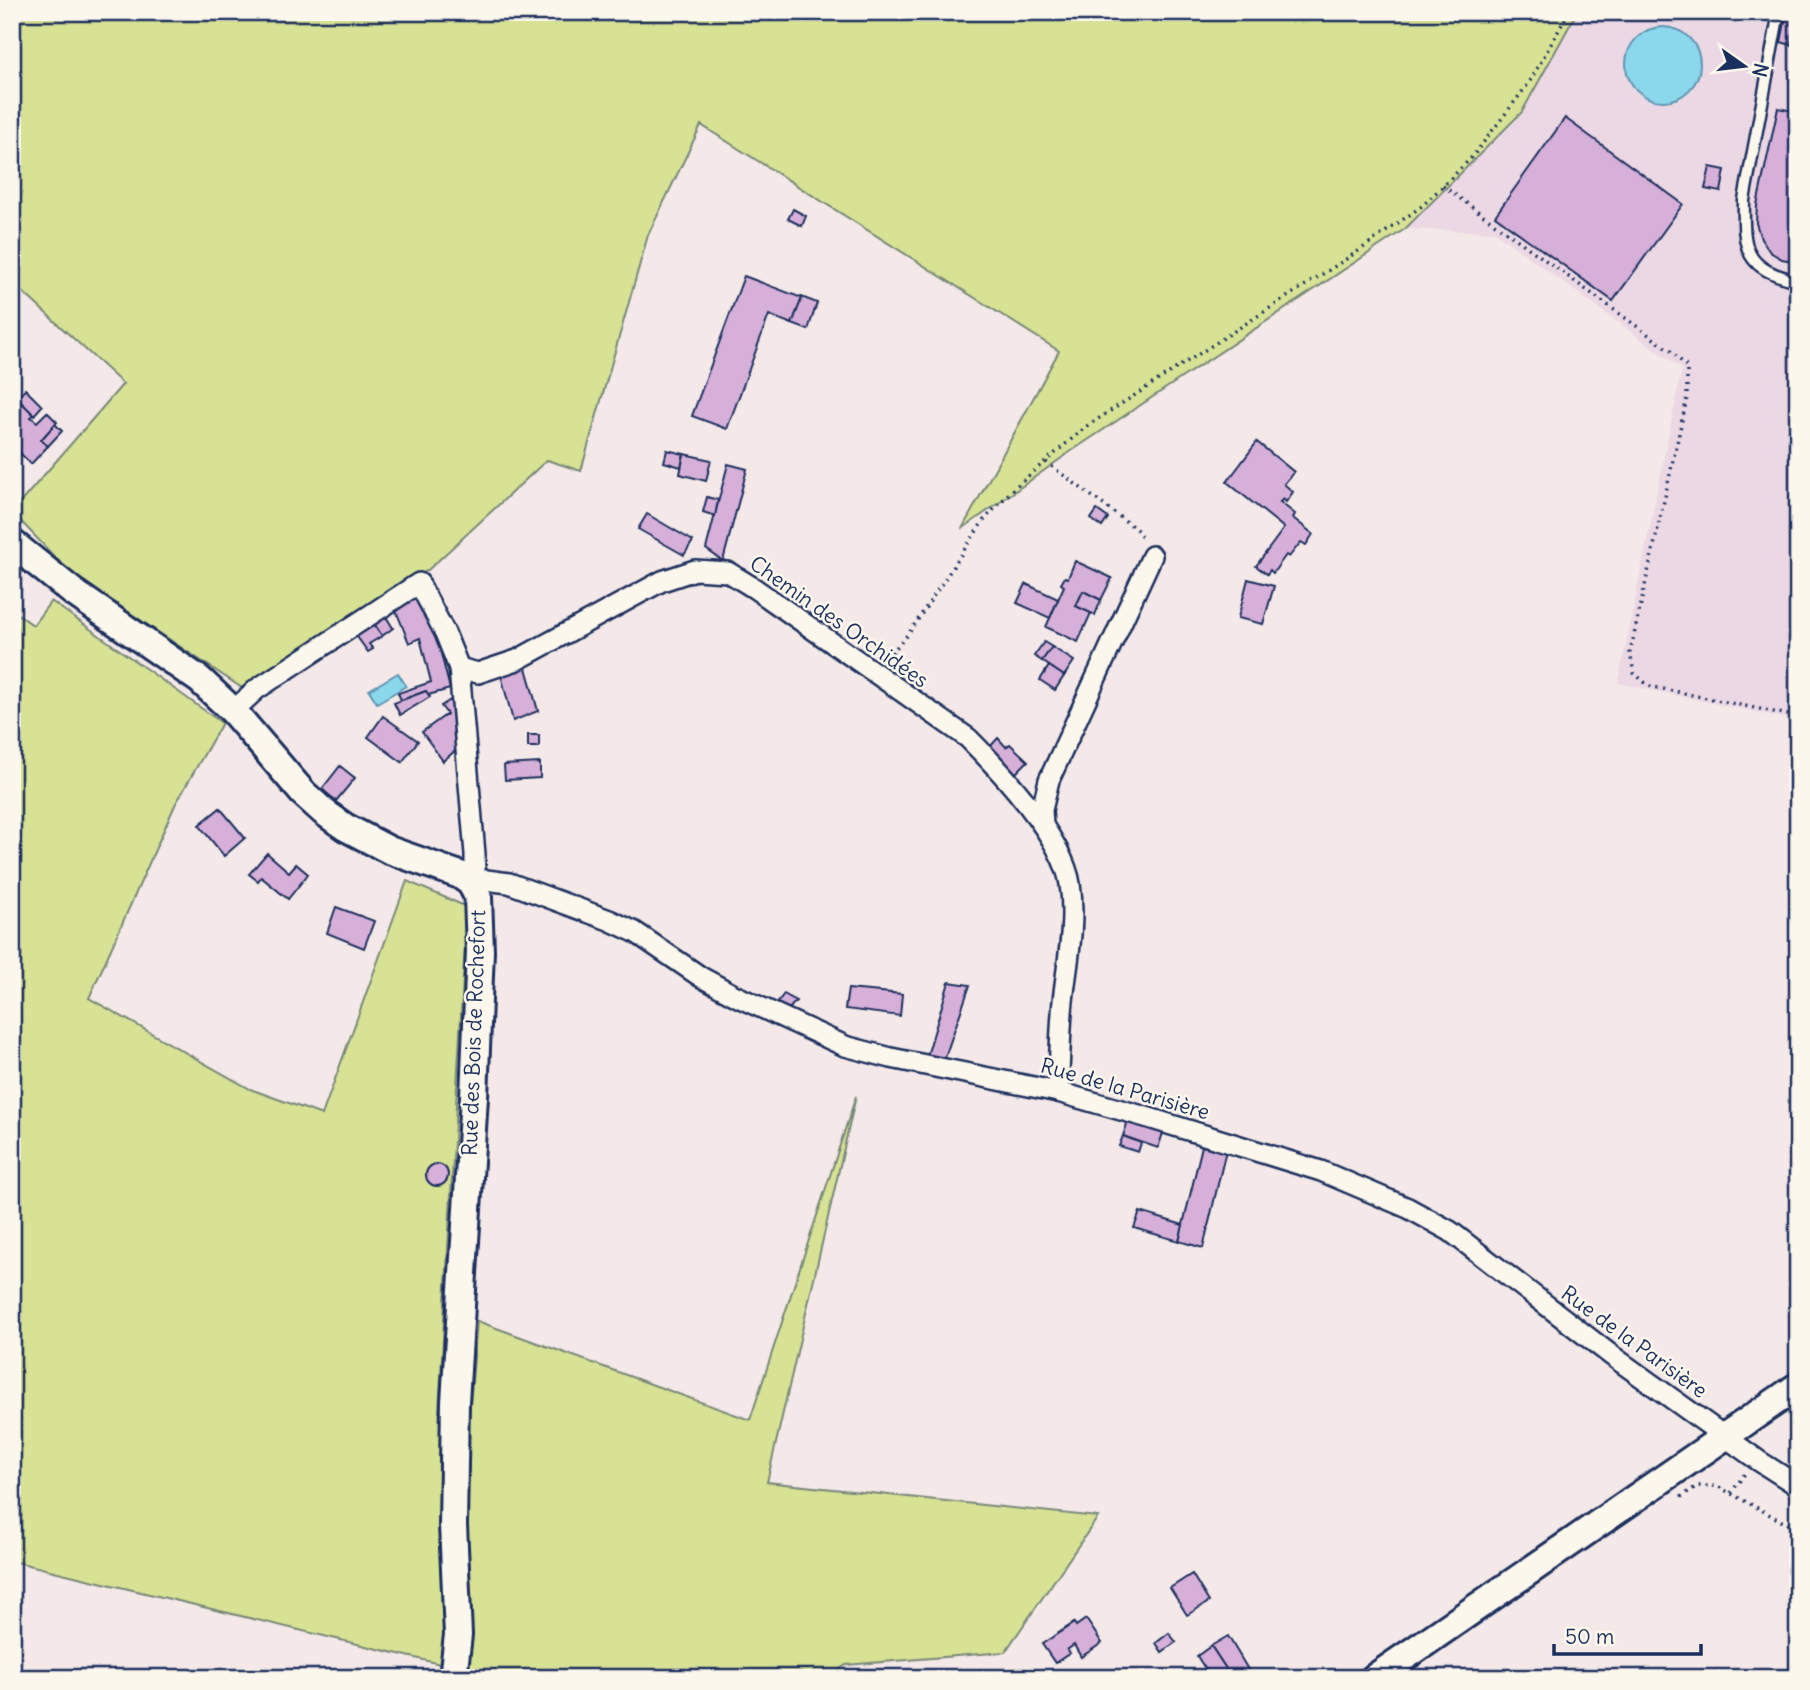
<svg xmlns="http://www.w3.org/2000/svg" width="1810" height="1690" viewBox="0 0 1810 1690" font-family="Delius,sans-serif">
<rect width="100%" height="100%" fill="#f4e9e8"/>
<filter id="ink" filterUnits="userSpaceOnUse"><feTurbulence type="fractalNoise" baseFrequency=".0143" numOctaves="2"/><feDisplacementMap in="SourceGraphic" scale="14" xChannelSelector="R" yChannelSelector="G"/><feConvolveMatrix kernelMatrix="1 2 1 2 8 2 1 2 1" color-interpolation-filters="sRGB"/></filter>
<g filter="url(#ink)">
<polygon fill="#ebd8e4" points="1577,12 1798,12 1798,721 1618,683 1682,369 1494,232 1405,229 1522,112"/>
<g fill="#d7e294" stroke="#798879" stroke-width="2">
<polygon points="12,12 1577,12 1522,112 1405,229 1070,452 962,529 1059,351 701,125 648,235 581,471 547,460 428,570 242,688 70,573 12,512 123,384 12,282"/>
<polygon points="51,601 222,723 175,805 89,998 250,1089 322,1115 407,881 467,907 439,1412 469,1418 477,1321 750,1420 856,1096 767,1482 1098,1517 1005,1652 846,1665 826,1678 482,1678 436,1663 12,1561 12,610 33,625"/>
</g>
<g fill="#8bd7eb" stroke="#5e94b3" stroke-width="2">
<circle cx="1663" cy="64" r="37"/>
<polygon points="398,673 406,686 377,703 369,690"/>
</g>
<g fill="#d7b0d9" stroke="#1b2f5e" stroke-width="2">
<polygon points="1787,12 1798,12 1791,45 1781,42"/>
<polygon points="1778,108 1798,112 1798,262 1782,259 1770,252 1761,239 1756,223 1757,205"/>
<polygon points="1565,118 1683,204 1613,301 1495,216"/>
<polygon points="1710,167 1725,170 1721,192 1705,189"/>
<polygon points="793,209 806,216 802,226 788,219"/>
<polygon points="744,276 802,298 792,324 769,315 727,429 692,416"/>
<polygon points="799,296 817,303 808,330 792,324 802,298"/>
<polygon points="25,389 42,406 34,415 17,398"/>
<polygon points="17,398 34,415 31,417 37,422 47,412 57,422 41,440 48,446 31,464 14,447 19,442 12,435 12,403"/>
<polygon points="55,424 62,431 48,446 41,440"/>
<polygon points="1257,442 1294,472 1284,484 1293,492 1286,502 1283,499 1280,502 1295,514 1293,518 1313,534 1306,545 1301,542 1289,557 1286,555 1273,573 1270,570 1267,574 1256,566 1284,528 1227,482"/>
<polygon points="667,450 684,454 681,467 664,462"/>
<polygon points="684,454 711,460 706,481 680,474"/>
<polygon points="728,464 747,469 723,561 706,549"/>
<polygon points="707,497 718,500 715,516 703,512"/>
<polygon points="1097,510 1108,518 1102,527 1091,519"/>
<polygon points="647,514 693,541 684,555 638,529"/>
<polygon points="1075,561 1112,578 1101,600 1083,591 1076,606 1091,613 1078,642 1046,627 1064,586 1061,584 1065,577 1068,578"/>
<polygon points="1248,579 1274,586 1263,624 1238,618"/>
<polygon points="1026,584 1058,599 1050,618 1017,603"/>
<polygon points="1083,591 1101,600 1095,615 1076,606"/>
<polygon points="414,596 436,634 450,689 428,695 426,691 401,700 398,693 431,682 420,638 409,643 395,608"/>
<polygon points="385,615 393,628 382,636 373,622"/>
<polygon points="373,622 382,636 369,644 373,649 368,652 355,634"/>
<polygon points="1044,642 1052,647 1042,661 1034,656"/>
<polygon points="1052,647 1074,661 1064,676 1042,661"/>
<polygon points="525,664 538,711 513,721 501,675"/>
<polygon points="1049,666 1064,676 1055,690 1040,680"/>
<polygon points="426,691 430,697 400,715 394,703"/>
<polygon points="452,699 456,750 443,761 422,732 447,714 441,706"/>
<polygon points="383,716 418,741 402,762 368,737"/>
<rect x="528" y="735" width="11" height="12"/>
<polygon points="998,738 1006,747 1010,744 1028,761 1015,774 989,748"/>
<polygon points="540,763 540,778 505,780 504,765"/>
<polygon points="340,766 355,778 336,801 322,789"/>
<polygon points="220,808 245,838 224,856 199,825"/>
<polygon points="267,853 289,872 296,864 308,874 288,899 261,877 258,881 249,874"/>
<polygon points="336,907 374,921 364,948 327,933"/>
<polygon points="949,982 970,985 944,1060 927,1056"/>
<polygon points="848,989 902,994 900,1016 845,1009"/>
<polygon points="784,994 796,1001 788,1010 776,1004"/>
<polygon points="1128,1121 1163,1133 1158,1148 1123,1136"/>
<polygon points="1123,1136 1141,1143 1138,1152 1119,1146"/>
<polygon points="1202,1146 1226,1150 1203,1248 1179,1241"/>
<circle cx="437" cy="1175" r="11"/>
<polygon points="1140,1212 1183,1225 1179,1241 1134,1228"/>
<polygon points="1192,1574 1209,1602 1187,1615 1170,1588"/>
<polygon points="1086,1619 1102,1643 1081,1657 1074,1645 1067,1650 1070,1653 1055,1663 1042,1644 1074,1623 1076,1626"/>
<polygon points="1169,1633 1176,1642 1162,1652 1156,1643"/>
<polygon points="1228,1636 1253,1678 1232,1678 1211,1646"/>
<polygon points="1211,1646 1232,1678 1211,1678 1197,1656"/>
</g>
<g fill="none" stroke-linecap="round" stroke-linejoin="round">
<defs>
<path id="lane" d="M 1779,12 L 1744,200 C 1743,250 1744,269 1798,281"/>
<g id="street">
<path d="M 459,668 L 478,673 L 517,660 L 662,581 L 695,570 L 728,572 L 754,588 L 968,738 C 1001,771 1063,838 1070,884 C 1076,922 1067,964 1063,1001 C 1060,1031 1060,1062 1058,1092"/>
<polyline points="233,711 257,689 419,583 445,633 459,668 475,854 475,869 471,883 486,880 509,883 609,920 635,932 701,977 736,996 845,1046 891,1058 1058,1092 1149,1118 1321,1171 1408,1208 1450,1231 1611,1355 1759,1461 1798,1486"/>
<polyline points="1043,825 1042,810 1049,780 1152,556"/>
</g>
<g id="secondary">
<polyline points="12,543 73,592 200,680 233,711 303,793 324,812 345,827 389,850 460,875 471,883 478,897 480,951 474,1097 455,1402 453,1525 458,1635 453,1678"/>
<polyline points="1374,1678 1798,1386"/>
</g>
</defs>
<use href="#lane" stroke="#1b2f5e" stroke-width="15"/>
<use href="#street" stroke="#1b2f5e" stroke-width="24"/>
<use href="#secondary" stroke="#1b2f5e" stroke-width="32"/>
<g stroke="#1b2f5e" stroke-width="3.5" stroke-dasharray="2 5" stroke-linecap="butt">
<polyline points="1443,186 1671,351 1687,367 1687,398 1630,653 1634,673 1649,686 1798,717"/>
<polyline points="1046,462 1136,529 1144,539"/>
<polyline points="887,658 909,633 984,520 1013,489 1087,426 1360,250 1422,206 1443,186 1473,156 1529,83 1569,12"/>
<polyline points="1731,1493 1746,1472"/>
<polyline points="1681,1497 1697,1486 1717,1486 1798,1530"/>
</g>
<use href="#lane" stroke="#fbf7ec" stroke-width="10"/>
<use href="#street" stroke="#fbf7ec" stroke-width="19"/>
<use href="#secondary" stroke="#fbf7ec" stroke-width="26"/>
</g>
</g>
<g text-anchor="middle" stroke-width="5" stroke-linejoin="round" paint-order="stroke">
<g font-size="21" fill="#1b2f5e" stroke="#fbf7ec">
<text transform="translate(839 622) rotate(35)" y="7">Chemin des Orchidées</text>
<text transform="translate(474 1033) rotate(-88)" y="7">Rue des Bois de Rochefort</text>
<text transform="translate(1125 1089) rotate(16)" y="7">Rue de la Parisière</text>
<text transform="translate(1634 1342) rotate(36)" y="7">Rue de la Parisière</text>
</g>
</g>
<rect width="1810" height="1690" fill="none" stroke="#fbf7ec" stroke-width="42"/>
<rect x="21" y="21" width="1768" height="1648" fill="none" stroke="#1b2f5e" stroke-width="2.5" filter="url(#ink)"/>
<g transform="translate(1744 66) rotate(104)" stroke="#fbf7ec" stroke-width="5" paint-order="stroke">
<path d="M0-5L12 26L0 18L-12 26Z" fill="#1b2f5e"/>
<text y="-10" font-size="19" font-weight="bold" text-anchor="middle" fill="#1b2f5e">N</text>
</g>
<path d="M1554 1644v10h147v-10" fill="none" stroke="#1b2f5e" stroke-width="3.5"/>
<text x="1565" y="1644" font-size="21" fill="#1b2f5e" stroke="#fbf7ec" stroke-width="5" paint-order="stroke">50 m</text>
</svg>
